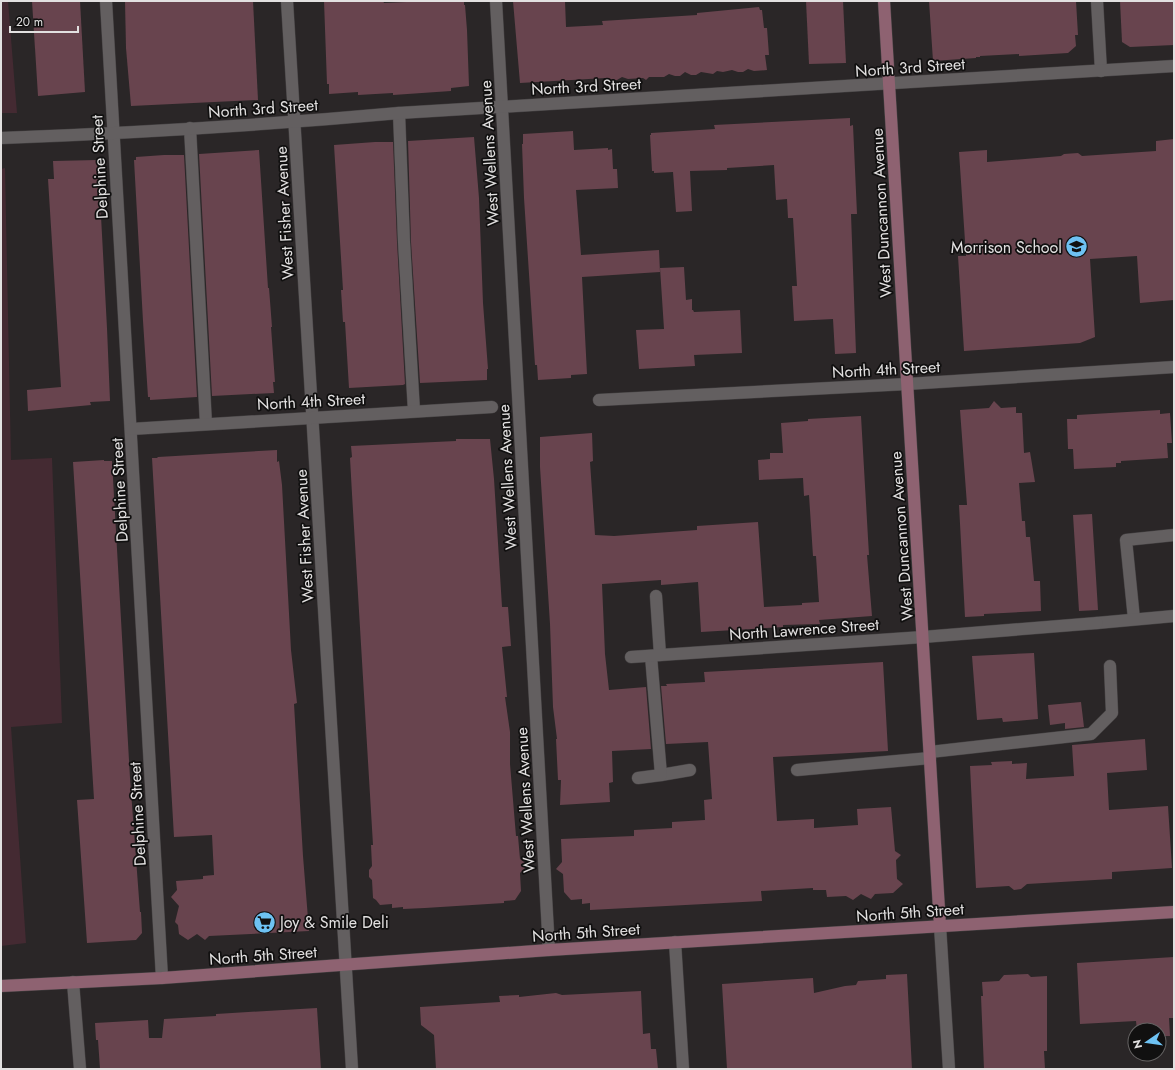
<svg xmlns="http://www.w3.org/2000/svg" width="1175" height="1070" viewBox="0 0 1175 1070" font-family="Jost,sans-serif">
<rect width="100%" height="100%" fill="#2a2627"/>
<g fill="#442a32">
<polygon points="1,1 8,1 17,113 1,113"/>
<polygon points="5,168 11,460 52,458 62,723 11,727 26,943 1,946 1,169"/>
</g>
<g fill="#68444e">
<polygon points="32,1 80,1 85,92 38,96"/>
<polygon points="125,1 253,1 258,100 131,106 126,48"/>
<polygon points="324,1 383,1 384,3 428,1 464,1 464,5 465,5 467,30 469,86 451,88 451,91 393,95 393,93 358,95 358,92 329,94 329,84 327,84"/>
<polygon points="513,1 565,1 566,27 603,25 602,21 697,15 697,13 759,7 760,10 762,10 764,28 767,28 769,55 765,55 767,70 754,71 748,69 743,72 738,72 732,70 723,72 717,71 713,74 701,72 696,75 691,75 685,72 680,76 675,76 669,74 664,77 649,77 646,80 643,78 628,79 622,77 617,80 612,80 606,78 520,83"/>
<polygon points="806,1 843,1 846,63 809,64"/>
<polygon points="929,1 1076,1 1078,35 1075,35 1076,46 1068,53 1019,56 1019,54 980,56 980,57 976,57 976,58 933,61"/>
<polygon points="1120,1 1174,1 1174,45 1130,47 1122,42"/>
<polygon points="850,118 850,126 853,125 857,214 851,214 856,353 835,354 833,319 794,321 792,286 797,286 793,218 788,218 787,199 776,200 774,165 727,168 727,170 690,171 692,211 676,212 673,172 654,173 654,171 652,171 650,135 651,135 651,133 715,129 714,125"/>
<polygon points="573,131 574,150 608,148 608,150 612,149 613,169 617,169 618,188 576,190 581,255 659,250 660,272 582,277 587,374 571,375 571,378 538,380 537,365 535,365 524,198 522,144 523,144 523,134"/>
<polygon points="474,137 479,198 483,303 488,369 487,369 487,380 420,383 411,242 408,141"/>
<polygon points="1174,139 1174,300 1140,303 1137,256 1090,259 1095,337 1080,343 964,351 958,256 966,256 959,152 987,150 987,162 1061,156 1064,154 1078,153 1082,156 1156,151 1156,141"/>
<polygon points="375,142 393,142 397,242 405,384 403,385 349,388 345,322 343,322 341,290 343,290 334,145"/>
<polygon points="259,150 268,288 269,288 272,327 271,327 275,382 273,382 274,393 212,396 199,154"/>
<polygon points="164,155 184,155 197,397 150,400 150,397 148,397 143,321 134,160 136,160 136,157"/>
<polygon points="97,160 100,206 99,206 101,216 107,328 110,401 90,402 91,405 28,411 27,390 61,387 48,179 54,179 53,161"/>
<polygon points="684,267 686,300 692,299 692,310 693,310 694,312 740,310 742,353 694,355 695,366 639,369 636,330 664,329 660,268"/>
<polygon points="994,401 1001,408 1016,407 1016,413 1022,413 1024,453 1030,452 1035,482 1019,483 1022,521 1025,521 1026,537 1030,537 1034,581 1040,581 1041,611 984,614 984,616 965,617 959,505 967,505 960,410 989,408"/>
<polygon points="1160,410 1160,414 1170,413 1172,443 1167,443 1168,458 1121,461 1121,463 1116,463 1116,467 1074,469 1073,449 1068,449 1067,419 1077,419 1077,415"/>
<polygon points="861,416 868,538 869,555 867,555 872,616 819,620 820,624 783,625 783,627 701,632 698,582 661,585 661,580 602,584 605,654 609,690 646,687 651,749 612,751 613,782 609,783 610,802 560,805 561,780 558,780 556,739 557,739 553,707 550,624 540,467 540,437 592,433 593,461 590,462 595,535 614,536 697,530 697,526 758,522 764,607 802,605 802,603 819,602 816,556 813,556 809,495 804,496 803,478 759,480 758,460 770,459 770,453 783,453 781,423 808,421 808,419"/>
<polygon points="456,439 490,439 494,479 502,607 508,607 511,646 502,647 507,697 505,697 510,732 510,764 516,836 518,836 520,859 528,865 520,873 521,891 515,900 504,901 504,903 425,908 403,909 403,907 392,908 392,904 380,905 376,900 373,898 372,880 369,877 369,870 372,866 371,845 373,845 352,494 350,458 352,457 351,446 456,441"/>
<polygon points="277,450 277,462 279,461 282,485 291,650 297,703 294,704 303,856 309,931 209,936 205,940 197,934 188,940 179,934 178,925 175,922 179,906 171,897 177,890 176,881 203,879 203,876 214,875 212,835 174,837 152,458 157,458 158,457"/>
<polygon points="104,460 104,461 112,461 130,778 140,912 141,912 142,933 136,940 87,943 77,800 94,799 73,462"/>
<polygon points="1092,514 1098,610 1079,611 1073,515"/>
<polygon points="1034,653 1038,719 1003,722 1002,718 977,720 972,656"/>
<polygon points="883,662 888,751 773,757 777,821 814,819 814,828 858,825 857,809 891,807 895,851 901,855 896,860 897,879 903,884 893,893 875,894 871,899 861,894 853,900 846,896 827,897 826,890 813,890 813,888 761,891 762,901 590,910 590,903 582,904 582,899 571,900 564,892 563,874 556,869 562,862 561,839 634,836 634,830 672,828 672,822 705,820 704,800 712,799 708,742 666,744 661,686 667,686 666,684 705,682 704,672"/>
<polygon points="1081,702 1084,727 1065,729 1065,723 1050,725 1048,705"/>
<polygon points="1145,739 1147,770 1107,773 1109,810 1168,806 1172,868 1112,872 1112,879 1027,884 1021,889 1014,890 1009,886 976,888 970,766 992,765 991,762 1012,761 1012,764 1027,763 1026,779 1074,776 1072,745"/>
<polygon points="1174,957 1174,1018 1169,1018 1170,1036 1159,1036 1159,1030 1137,1030 1136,1021 1080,1024 1077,963"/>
<polygon points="907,974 912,1069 727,1069 722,984 813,978 814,993 845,986 856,985 858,981 886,979 886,975"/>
<polygon points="1028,974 1031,977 1047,976 1047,1051 1044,1051 1045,1069 984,1069 981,996 983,996 982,982 999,981 1004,975"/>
<polygon points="641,991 643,1034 650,1033 651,1049 656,1049 658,1069 436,1069 434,1035 421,1025 420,1007 500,1002 499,996 519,995 519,997 556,993 562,995"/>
<polygon points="317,1008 321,1069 100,1069 98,1040 96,1040 95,1023 148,1020 149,1038 162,1038 164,1019 216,1016 216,1014"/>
</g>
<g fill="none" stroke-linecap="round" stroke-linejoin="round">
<defs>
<g id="lane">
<polyline points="399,113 404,242 414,411"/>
<polyline points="190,128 206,424"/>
<polyline points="656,596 660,655"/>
<polyline points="1134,619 1126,540 1174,535"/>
<polyline points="1097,623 1174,616"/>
<polyline points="930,752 1091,734 1112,713 1110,666"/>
<polyline points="797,770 930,758"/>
<polyline points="661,775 690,770"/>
<polyline points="638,778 661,775 651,656"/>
<polyline points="675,942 683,1069"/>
<polyline points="73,982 80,1069"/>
</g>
<g id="street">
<polyline points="106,1 162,978"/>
<polyline points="287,1 352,1069"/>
<polyline points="496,1 549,950"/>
<polyline points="1097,1 1101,71"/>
<path d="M 1,138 C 134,133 266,125 399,113 L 1174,66"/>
<polyline points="599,400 907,384 1174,367"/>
<polyline points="131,429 492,407"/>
<polyline points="631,657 923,637 1097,623"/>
<polyline points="940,926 949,1069"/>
</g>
<g id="secondary">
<polyline points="884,1 940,926"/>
<polyline points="1,986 162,978 549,950 1174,912"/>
</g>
</defs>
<use href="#lane" stroke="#444142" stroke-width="13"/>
<use href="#street" stroke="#444142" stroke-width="13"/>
<use href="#secondary" stroke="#444142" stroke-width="13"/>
<use href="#lane" stroke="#635f60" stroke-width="12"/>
<use href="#street" stroke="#635f60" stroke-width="12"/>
<use href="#secondary" stroke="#8e6271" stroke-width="12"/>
</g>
<defs>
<symbol id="school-disc" viewBox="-11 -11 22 22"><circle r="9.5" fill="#6ec2f3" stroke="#111010"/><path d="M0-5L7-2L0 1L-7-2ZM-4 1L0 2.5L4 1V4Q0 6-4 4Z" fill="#111"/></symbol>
<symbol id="supermarket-disc" viewBox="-11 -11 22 22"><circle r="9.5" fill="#6ec2f3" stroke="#111010"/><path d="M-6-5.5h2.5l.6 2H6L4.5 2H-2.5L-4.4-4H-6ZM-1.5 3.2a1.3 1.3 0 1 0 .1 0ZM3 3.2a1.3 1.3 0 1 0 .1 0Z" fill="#111"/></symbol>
</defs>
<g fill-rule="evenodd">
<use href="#school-disc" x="1064" y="234" width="25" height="25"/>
<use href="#supermarket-disc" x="252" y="910" width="25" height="25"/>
</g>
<g text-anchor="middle" stroke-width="3.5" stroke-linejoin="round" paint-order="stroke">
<g font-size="16" fill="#e2e0e0" stroke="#111010">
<text transform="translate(910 67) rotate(-4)" y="6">North 3rd Street</text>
<text transform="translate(586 86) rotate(-3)" y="6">North 3rd Street</text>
<text transform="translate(263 108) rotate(-4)" y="6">North 3rd Street</text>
<text transform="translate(489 153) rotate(-93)" y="6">West Wellens Avenue</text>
<text transform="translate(99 167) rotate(-93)" y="6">Delphine Street</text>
<text transform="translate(284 213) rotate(-93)" y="6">West Fisher Avenue</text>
<text transform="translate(881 213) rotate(-93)" y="6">West Duncannon Avenue</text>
<text transform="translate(886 369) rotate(-3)" y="6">North 4th Street</text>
<text transform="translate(311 401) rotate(-3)" y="6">North 4th Street</text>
<text transform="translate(507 477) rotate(-93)" y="6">West Wellens Avenue</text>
<text transform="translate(119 490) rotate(-93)" y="6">Delphine Street</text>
<text transform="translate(304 536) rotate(-93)" y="6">West Fisher Avenue</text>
<text transform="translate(901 536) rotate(-94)" y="6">West Duncannon Avenue</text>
<text transform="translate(804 629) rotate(-4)" y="6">North Lawrence Street</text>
<text transform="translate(525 800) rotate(-93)" y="6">West Wellens Avenue</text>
<text transform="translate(137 814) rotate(-93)" y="6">Delphine Street</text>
<text transform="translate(910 912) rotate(-4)" y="6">North 5th Street</text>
<text transform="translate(586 932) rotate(-4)" y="6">North 5th Street</text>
<text transform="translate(263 955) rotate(-4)" y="6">North 5th Street</text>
</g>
<g font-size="16" fill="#e2e0e0" stroke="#111010" text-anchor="end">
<text x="1062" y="253">Morrison School</text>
<text x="280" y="928" text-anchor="start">Joy &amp; Smile Deli</text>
</g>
</g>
<rect width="1175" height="1070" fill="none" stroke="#e2e0e0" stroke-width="4"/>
<g transform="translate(1147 1042) rotate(257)"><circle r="19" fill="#111010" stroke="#656363"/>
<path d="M0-3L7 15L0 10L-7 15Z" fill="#6ec2f3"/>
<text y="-6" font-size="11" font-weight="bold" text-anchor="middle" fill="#e2e0e0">N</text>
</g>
<path d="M10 26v6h68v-6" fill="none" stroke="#e2e0e0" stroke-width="2"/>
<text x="16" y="26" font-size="12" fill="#e2e0e0" stroke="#111010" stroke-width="3" paint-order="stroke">20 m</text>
</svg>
